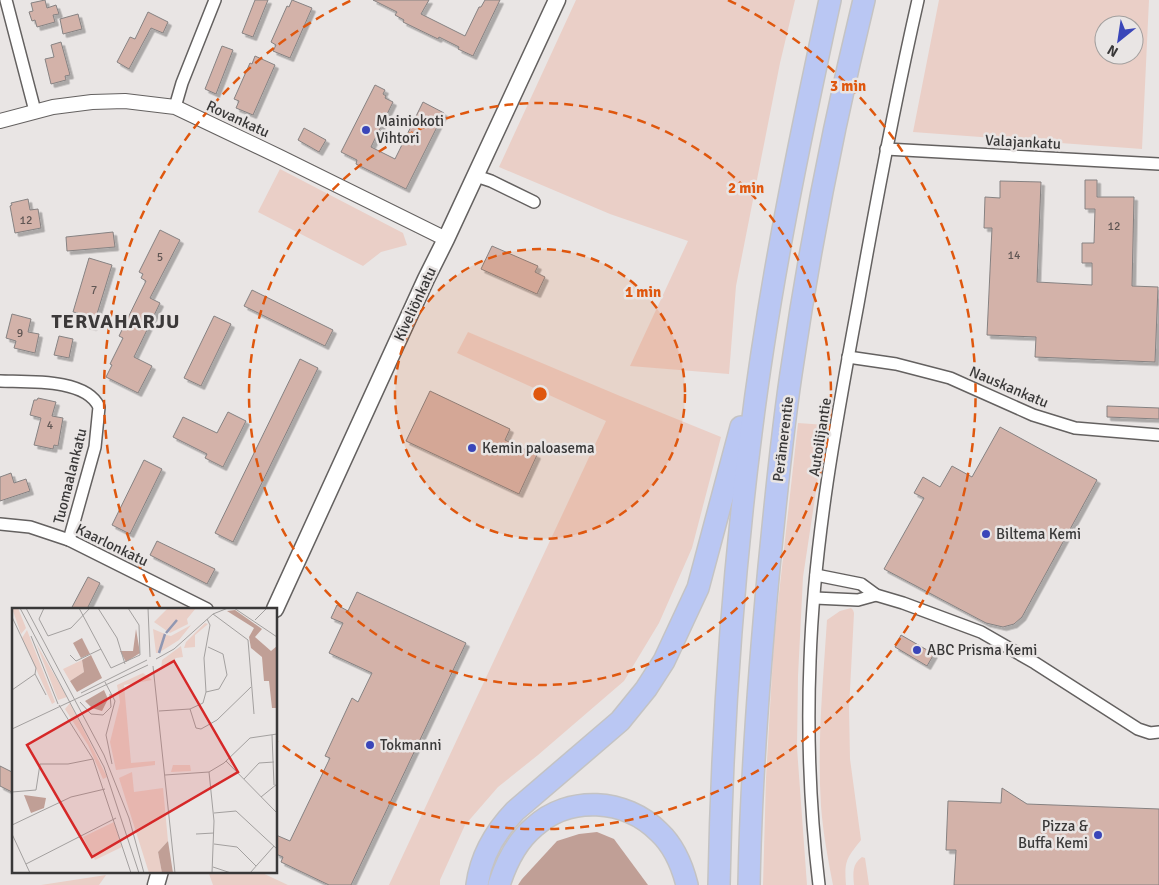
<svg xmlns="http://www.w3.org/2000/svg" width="1159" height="885" viewBox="0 0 1159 885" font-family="Signika,sans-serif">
<defs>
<filter id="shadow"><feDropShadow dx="3.5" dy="3.5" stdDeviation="0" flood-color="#0004"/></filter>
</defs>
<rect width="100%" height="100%" fill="#e9e5e4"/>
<g fill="#eacfc7" fill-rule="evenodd">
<polygon points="576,0 795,0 780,63 736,286 729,374 630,366 688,241 610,214 499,167"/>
<path d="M 939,0 L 1149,0 L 1142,149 L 913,132 ZM 1104,25 L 1134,25 L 1134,55 L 1104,55 Z"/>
<polygon points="280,169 403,233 407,245 381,252 363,266 258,212"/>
<polygon points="468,332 620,396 721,437 692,548 659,623 624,681 538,755 498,787 465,825 440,880 440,885 389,885 606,421 457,353"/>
<polygon points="798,423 826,425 803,577 798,676 797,748 807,885 763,885 766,778 774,639"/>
<path d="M 851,608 L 853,610 L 854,613 L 849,709 L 850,759 L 861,840 C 847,858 844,860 846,885 L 833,885 C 828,859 823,833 821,806 C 817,744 823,682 827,620 L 840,611 Z"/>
<path d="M 862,857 L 865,858 L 869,885 L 854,885 C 853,873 852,864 862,857 Z"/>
<polygon points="208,871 258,871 288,885 213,885"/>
<polygon points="106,875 99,885 41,885"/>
</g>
<polygon fill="#c09f96" points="597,832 614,839 648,885 518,885 522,879 557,841 579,834"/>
<g fill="#d3b2a9" stroke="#868282" filter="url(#shadow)">
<polygon points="45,0 47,8 56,5 59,14 53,15 55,22 37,27 35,20 32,21 29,12 33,11 31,3"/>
<polygon points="255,0 268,0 253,37 242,33"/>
<polygon points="292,0 312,8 290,58 273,51 276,45 271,42 287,6 289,7"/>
<polygon points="373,0 429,0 421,14 465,36 479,7 481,7 485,0 500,0 473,56 458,49 459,47 439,37 438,39 403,22 404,20 395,15 397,12"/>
<polygon points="148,12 168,22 163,33 151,28 129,69 117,62 130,37 135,39"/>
<polygon points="78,14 82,29 63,34 60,19"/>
<polygon points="61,42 70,75 65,76 66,80 51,84 45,59 54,57 51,45"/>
<polygon points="222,46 233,50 216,94 205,89"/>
<polygon points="255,56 275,65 253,115 236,108 239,101 234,99 250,63 252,64"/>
<polygon points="375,85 385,90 383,94 386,96 385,98 393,102 371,147 395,159 423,102 444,113 406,189 356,164 357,160 341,152"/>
<polygon points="304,128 326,140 319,152 298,140"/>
<polygon points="1085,180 1097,180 1097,197 1134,197 1132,286 1158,287 1155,362 1035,357 1036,337 987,335 992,228 984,228 985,197 1000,198 1000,181 1041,182 1037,282 1092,285 1092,263 1082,263 1082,243 1094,243 1095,209 1085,209"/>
<polygon points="28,199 30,210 38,209 41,228 15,233 10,206 12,205 11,203"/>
<polygon points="160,230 180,240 150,298 160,303 134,357 152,366 138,393 106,377 112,365 110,364 123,338 119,336 146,281 141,278 143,274 139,272"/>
<polygon points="113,232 115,247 67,251 66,237"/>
<polygon points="492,246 538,266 535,272 545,277 537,294 481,269"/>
<polygon points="89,258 112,265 93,327 75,322 78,313 73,312"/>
<polygon points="252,290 333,330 325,346 244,306"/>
<polygon points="12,314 31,319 28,332 39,334 35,353 14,348 16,341 6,338"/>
<polygon points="214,316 231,324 201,386 184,378"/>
<polygon points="59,336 73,339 69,358 54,355"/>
<polygon points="300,359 318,368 233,542 215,533"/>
<polygon points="430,391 510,429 505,440 537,455 519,494 406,441"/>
<polygon points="38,398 56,402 52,416 63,418 58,446 54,445 53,449 34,445 41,418 30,415 34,400 37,400"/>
<polygon points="1107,406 1159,408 1159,419 1107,417"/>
<polygon points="228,412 246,421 223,467 205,458 207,454 173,437 183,417 217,433"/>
<polygon points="1000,427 1097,480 1022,617 1014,624 1003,627 986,623 884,569 924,498 914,493 923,477 940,487 952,466 972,477"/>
<polygon points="144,460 162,469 130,534 112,525"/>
<polygon points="11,473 14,483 26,479 30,491 0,501 0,477"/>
<polygon points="157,541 215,569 207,584 150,555"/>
<polygon points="88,577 100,583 87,609 71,609"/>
<polygon points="357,592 466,643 351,885 329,885 281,862 283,857 276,854 276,835 290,841 330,758 325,756 352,698 358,702 372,673 329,653 343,623 331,618 337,605 348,611"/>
<polygon points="901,635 934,654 927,666 895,647"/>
<polygon points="0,766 14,773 14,793 0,786"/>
<polygon points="1002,788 1027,804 1159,809 1159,885 954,885 956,850 946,850 948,801 1001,803"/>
</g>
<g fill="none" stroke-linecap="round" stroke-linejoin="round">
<defs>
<g id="minor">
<polyline points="6,0 35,111"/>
<polyline points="175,107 182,83 215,0"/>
<polyline points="886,149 1159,164"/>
<polyline points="476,176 491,181 534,202"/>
<polyline points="848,357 896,364 950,378 1033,415 1075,428 1159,435"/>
<path d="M 0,381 C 27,382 86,378 99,407 L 95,447 L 69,540"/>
<polyline points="0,524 30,527 69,540 207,609"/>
<polyline points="816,575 861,584 876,595 903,603 981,632 1035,663 1138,729 1150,733 1159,732"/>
<polyline points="815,598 858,600 876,595"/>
<path d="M 819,885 C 810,810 807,736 810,661 C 814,541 836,422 858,304 C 876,202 895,101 918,0"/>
</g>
<polyline id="tertiary" points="0,121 53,107 92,102 125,101 175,107 280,157 446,239"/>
<g id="secondary">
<polyline points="275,609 426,279 446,239 557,0"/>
<polyline points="156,885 160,871"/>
</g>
<g id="motorway">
<path d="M 477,885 C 481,855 495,832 515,811 L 620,721 L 646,689 L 664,661 L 698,588 L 741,427"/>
<path d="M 499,885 C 506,863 516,842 534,827 C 569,795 625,798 659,832 C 674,846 682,865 687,885"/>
<path d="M 719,885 C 722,734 732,583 751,433 C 769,287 799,143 830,0"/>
<path d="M 749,885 C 751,778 759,673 769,567 C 776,498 782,430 793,361 C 811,240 835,119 864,0"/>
</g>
</defs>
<use href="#minor" stroke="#646160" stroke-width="14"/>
<use href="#tertiary" stroke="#646160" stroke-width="16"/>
<use href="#secondary" stroke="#646160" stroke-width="19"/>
<use href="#motorway" stroke="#c4c3c3" stroke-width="24"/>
<use href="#minor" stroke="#fff" stroke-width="11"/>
<use href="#tertiary" stroke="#fff" stroke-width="14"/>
<use href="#secondary" stroke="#fff" stroke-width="16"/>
<use href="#motorway" stroke="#bac7f3" stroke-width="21"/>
</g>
<circle cx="540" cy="394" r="145" fill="#df570e" fill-opacity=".12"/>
<g fill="none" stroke="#df570e" stroke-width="2.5" stroke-dasharray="9 6">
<circle cx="540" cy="394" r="145"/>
<circle cx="540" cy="394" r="291"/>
<path d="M161 609A436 436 0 0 1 352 0M728 0A436 436 0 1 1 278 742"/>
</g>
<g fill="#3a46b9" stroke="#e9e5e4" stroke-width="2">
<circle cx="366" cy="130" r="5"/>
<circle cx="472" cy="448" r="5"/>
<circle cx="986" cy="534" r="5"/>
<circle cx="917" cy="650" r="5"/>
<circle cx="370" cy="745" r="5"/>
<circle cx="1098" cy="835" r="5"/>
</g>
<g text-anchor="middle" stroke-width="5" stroke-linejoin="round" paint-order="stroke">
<g font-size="12" fill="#605654">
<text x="26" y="224">12</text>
<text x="1114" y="230">12</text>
<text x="1014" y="259">14</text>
<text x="160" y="261">5</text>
<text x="94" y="294">7</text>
<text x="20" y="337">9</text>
<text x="50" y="429">4</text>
</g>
<g font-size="15" fill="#393838" stroke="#e9e5e4">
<text transform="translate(238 119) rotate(25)" y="5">Rovankatu</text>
<text transform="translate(1023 142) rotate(3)" y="5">Valajankatu</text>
<text transform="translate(415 304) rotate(-65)" y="5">Kiveliönkatu</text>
<text transform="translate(1009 387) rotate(23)" y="5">Nauskankatu</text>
<text transform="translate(820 437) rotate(-81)" y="5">Autoilijantie</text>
<text transform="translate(783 439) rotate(-83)" y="5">Perämerentie</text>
<text transform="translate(70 476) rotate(-76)" y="5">Tuomaalankatu</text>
<text transform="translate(112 545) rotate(26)" y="5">Kaarlonkatu</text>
</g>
<g font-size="15" fill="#393838" stroke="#e9e5e4" text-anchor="start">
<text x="376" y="126">Mainiokoti<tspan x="376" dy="17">Vihtori</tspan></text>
<text x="482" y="453">Kemin paloasema</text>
<text x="996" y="539">Biltema Kemi</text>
<text x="927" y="655">ABC Prisma Kemi</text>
<text x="380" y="750">Tokmanni</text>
<text x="1088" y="831" text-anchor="end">Pizza &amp;<tspan x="1088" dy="17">Buffa Kemi</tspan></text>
</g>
<g font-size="20" font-weight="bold" letter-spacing="1" fill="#3c3939" stroke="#e9e5e4">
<text x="116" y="328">TERVAHARJU</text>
</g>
</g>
<g transform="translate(12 608)">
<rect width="265" height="265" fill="#e9e5e4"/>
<path d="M 0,0 L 6,0 L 14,20 L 9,26 ZM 156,0 L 184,0 L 175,11 L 176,16 L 158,25 L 142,14 ZM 193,15 L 196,16 L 183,27 L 183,39 L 172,40 L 174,34 ZM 179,17 L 167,32 L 148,44 L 154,27 L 159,28 ZM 141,21 L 153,26 L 146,45 L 144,45 ZM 15,22 L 43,94 L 40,96 L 10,30 ZM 24,35 L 55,89 L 46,92 ZM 169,38 L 171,49 L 164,50 L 149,62 L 150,52 ZM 70,52 L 72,64 L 58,73 L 51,61 ZM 131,65 L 140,72 L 112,77 L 119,155 L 143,153 L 143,157 L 104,162 L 98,134 L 108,94 L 105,77 ZM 58,95 L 95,169 L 91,171 L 76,137 L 53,101 ZM 161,157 L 178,157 L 179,163 L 159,164 ZM 120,164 L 122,184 L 151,180 L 156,233 L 146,244 L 150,265 L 137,265 L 107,170 ZM 102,214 L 110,239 L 83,252 L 71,229 Z" fill="#eacfc7"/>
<path d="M 223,2 L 250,21 L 243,29 L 259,43 L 265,38 L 265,100 L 260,100 L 257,73 L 252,73 L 250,49 L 239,40 L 237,29 L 242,20 L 215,3 ZM 124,21 L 128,45 L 114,54 L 108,43 L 121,43 ZM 70,30 L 78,46 L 69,50 L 61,35 ZM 79,47 L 90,70 L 65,84 L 58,73 L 72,64 L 70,52 ZM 92,82 L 96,91 L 90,103 L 80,100 L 73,93 ZM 12,187 L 34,190 L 32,200 L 19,205 ZM 156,233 L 161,265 L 150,265 L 146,244 Z" fill="#c09f96"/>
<path fill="none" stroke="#9097b2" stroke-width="2.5" d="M 154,25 L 165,12M 147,45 L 153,26"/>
<path fill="none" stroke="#a3a09f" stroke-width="1" d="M 8,0 L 92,159 L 127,265M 14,0 L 92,147 L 117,210 L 132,265M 32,0 L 27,11 L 36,28 L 59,20 L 78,0M 67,0 L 99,60 L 128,47 L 127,17 L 116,0M 86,0 L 105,30 L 113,56M 136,0 L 138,49M 222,0 L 265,29M 201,6 L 236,32 L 242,106M 0,9 L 24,60 L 23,66M 243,12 L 255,0M 19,28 L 46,96M 58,47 L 64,53 L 89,41M 144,51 L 162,41 L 201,6 L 216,0M 141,58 L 163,265M 23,66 L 34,87M 93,74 L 103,93 L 94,127 L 100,156M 0,82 L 23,66M 194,84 L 207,81 L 215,67 L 211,46 L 196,39M 69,85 L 135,52M 68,94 L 79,106 L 91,107 L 99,99 L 98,86M 47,97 L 81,151 L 119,265M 178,101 L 184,120 L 189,121 L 205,112 L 239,79M 147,103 L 178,101 L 191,95 L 194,84 L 192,50 L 198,17 L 195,11M 0,121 L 136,57M 260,127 L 262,177M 214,153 L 265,205M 197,164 L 202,213 L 200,265M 153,167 L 197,164 L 212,155 L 238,130 L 265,126M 232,171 L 247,155 L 262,154M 0,184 L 24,182 L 28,156 L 56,156 L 81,151M 249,189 L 265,176M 202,205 L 224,203 L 265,241M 0,217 L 59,189 L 93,181M 0,226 L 18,265M 184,226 L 202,225M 202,236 L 225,239 L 244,258M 14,256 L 104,210M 201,259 L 219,265M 238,265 L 262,238"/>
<path fill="#d62828" fill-opacity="0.15" stroke="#d62828" stroke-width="2.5" d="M 162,53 L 226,164 L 80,249 L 15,137 Z"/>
<rect width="265" height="265" fill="none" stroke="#393838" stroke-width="2.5"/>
</g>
<circle cx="540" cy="394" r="8" fill="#df570e" stroke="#e9e5e4" stroke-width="2.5"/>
<g font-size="15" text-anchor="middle" font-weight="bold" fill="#df570e" stroke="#e9e5e4" stroke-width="5" stroke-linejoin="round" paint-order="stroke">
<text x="848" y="91">3 min</text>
<text x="746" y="193">2 min</text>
<text x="643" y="297">1 min</text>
</g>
<g transform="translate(1119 40) rotate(210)"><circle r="24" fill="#e9e5e4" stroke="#a3a09f"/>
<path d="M0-4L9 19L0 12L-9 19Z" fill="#3a46b9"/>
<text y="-8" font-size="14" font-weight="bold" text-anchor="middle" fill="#393838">N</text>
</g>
</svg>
